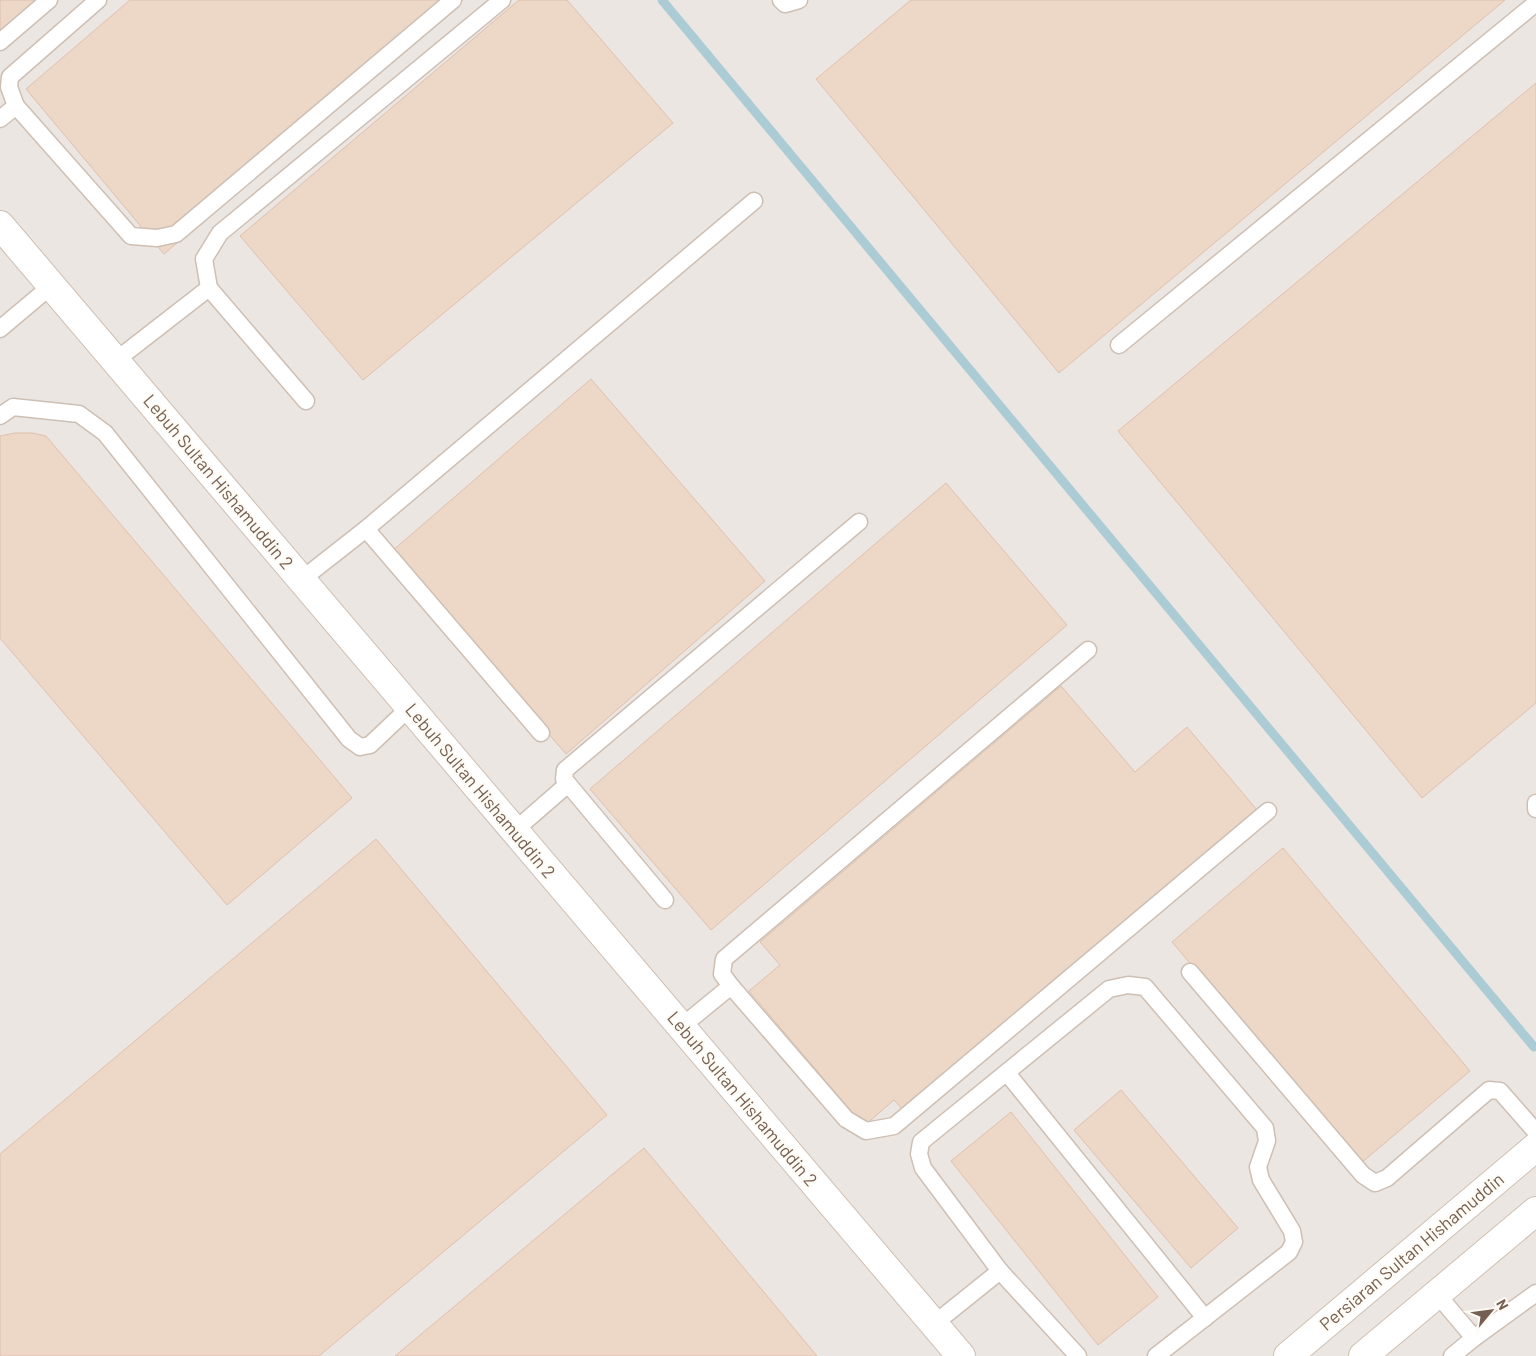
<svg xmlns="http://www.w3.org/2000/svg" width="1536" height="1356" viewBox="0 0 1536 1356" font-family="Barlow,sans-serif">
<rect width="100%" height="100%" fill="#fbf6ee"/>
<rect fill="#ece6e2" x="0" y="0" width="1536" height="1356"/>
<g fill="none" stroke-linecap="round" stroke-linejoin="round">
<polyline stroke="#abccd4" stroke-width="9" points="662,0 1534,1047"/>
</g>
<g fill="#edd8c8" stroke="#dec0ab">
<polygon points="0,0 45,0 0,38"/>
<polygon points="130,0 463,0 164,254 26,89"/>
<polygon points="519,0 567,0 673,123 363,380 240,236"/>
<polygon points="911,0 1505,0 1059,373 816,79"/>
<polygon points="1536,83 1536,703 1422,798 1118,431"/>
<polygon points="591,379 765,581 566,754 391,552"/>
<polygon points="15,433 32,433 46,436 352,798 227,905 0,638 0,436"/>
<polygon points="946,483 1067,625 711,930 590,789"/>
<polygon points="1061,686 1135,772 1187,727 1257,810 904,1111 894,1100 864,1126 749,991 780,965 760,942"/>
<polygon points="376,839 607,1115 319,1356 0,1356 0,1154"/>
<polygon points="1283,848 1470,1071 1360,1164 1172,942"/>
<polygon points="1121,1090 1238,1228 1191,1268 1074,1130"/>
<polygon points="1011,1112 1158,1297 1098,1345 951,1161"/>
<polygon points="644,1148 817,1356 395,1356"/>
</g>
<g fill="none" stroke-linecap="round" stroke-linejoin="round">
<defs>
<g id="lane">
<polyline points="781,0 785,4 799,0"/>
<polyline points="0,42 49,0"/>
<polyline points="16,106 131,236 157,238 176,234 453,0"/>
<polyline points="0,119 16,106 9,87 10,77 98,0"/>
<polyline points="209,288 204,259 220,233 502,0"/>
<polyline points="0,329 51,286"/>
<polyline points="1119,345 1536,3"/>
<polyline points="115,361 209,288 306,401"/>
<polyline points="0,416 13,407 79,414 105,433 349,739 360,747 370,745 409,708"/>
<polyline points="366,529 754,201"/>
<polyline points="301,580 366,529 541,733"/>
<polyline points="568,784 665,900"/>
<polyline points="1536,803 1536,809"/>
<polyline points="514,831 568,784 564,779 565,770 859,522"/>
<polyline points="1190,972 1363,1175 1375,1183 1387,1178 1489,1090 1500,1091 1536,1132"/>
<polyline points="731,986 722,974 724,959 1088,650"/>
<polyline points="681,1027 731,986 846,1119 866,1131 894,1126 1268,811"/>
<polyline points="1007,1073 1205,1318"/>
<polyline points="1000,1271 923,1168 919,1154 921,1142 1109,989 1128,985 1145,987 1265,1128 1267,1141 1258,1167 1261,1180 1292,1231 1294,1242 1289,1252 1156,1356"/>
<polyline points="1437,1294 1474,1338 1536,1293"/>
<polyline points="934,1324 1000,1271 1078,1356"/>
<polyline points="1452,1356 1474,1338"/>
</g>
<polyline id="street" points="0,225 961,1356"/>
<g id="secondary">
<polyline points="1288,1356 1536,1147"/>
<polyline points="1363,1356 1536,1211"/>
</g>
</defs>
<use href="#lane" stroke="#cdbfb4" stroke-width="19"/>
<use href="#street" stroke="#cdbfb4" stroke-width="30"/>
<use href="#secondary" stroke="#cfc0b2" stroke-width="30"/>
<use href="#lane" stroke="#fff" stroke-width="16"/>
<use href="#street" stroke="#fff" stroke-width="28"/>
<use href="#secondary" stroke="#fff" stroke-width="28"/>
</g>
<g text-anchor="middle" stroke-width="4" stroke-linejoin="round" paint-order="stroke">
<g font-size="18" fill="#745f52" stroke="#fefaf4">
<text transform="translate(218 482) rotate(50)" y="6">Lebuh Sultan Hishamuddin 2</text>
<text transform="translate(480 791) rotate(50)" y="6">Lebuh Sultan Hishamuddin 2</text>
<text transform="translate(742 1099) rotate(50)" y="6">Lebuh Sultan Hishamuddin 2</text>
<text transform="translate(1412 1252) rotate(-40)" y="6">Persiaran Sultan Hishamuddin</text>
</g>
</g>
<g transform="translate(1491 1311) rotate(61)" stroke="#fefaf4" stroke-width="4" paint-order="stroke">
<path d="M0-4L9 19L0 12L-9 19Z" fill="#745f52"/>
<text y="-8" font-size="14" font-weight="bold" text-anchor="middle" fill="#745f52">N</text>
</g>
</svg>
